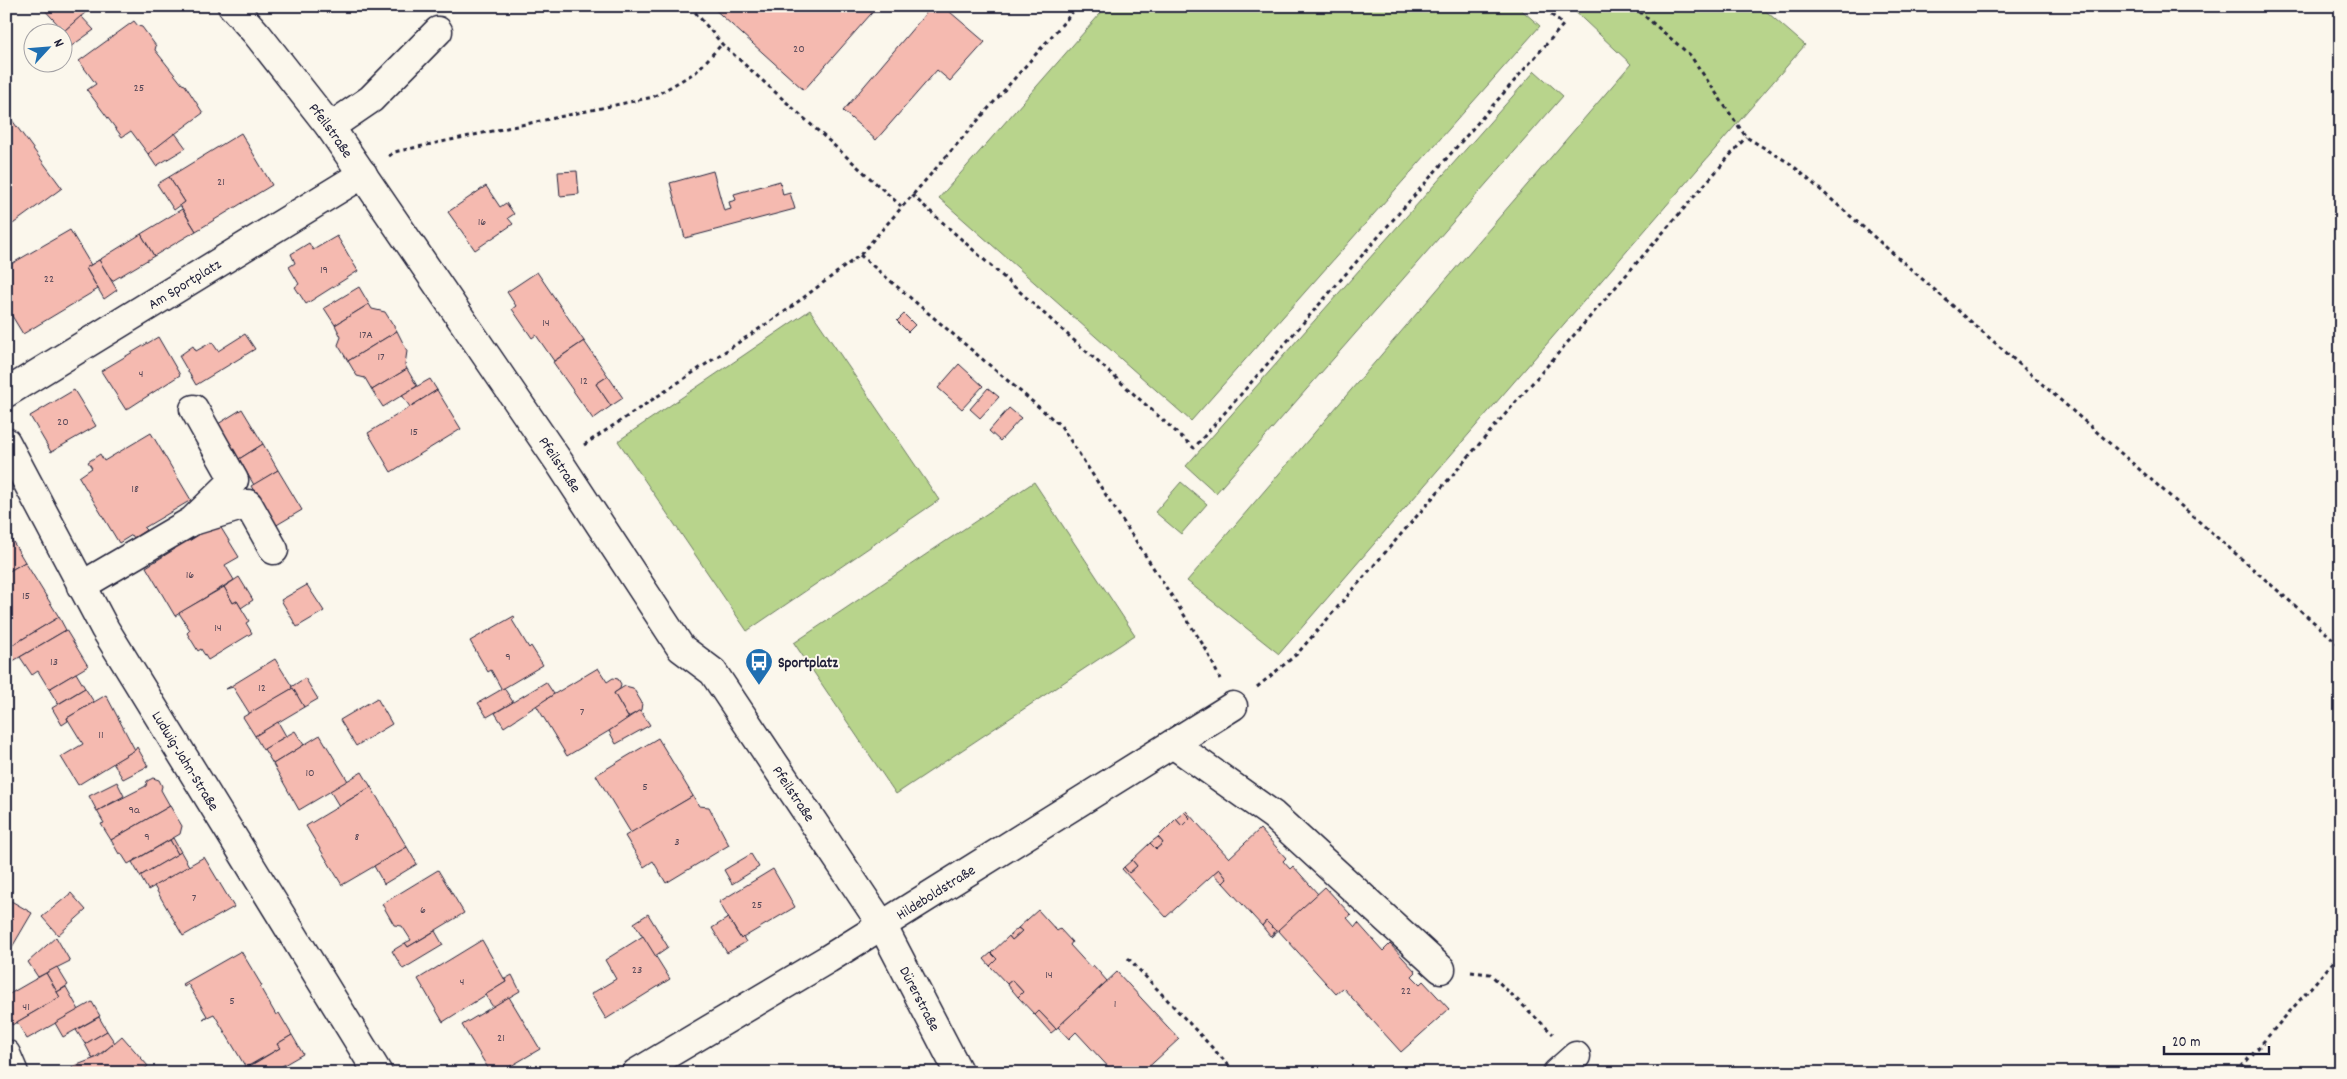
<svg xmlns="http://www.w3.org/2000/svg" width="2347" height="1079" viewBox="0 0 2347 1079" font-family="Dekko,sans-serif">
<rect width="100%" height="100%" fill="#fbf7ec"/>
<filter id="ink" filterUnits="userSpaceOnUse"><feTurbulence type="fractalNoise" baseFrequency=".02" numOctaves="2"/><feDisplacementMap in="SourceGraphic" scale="10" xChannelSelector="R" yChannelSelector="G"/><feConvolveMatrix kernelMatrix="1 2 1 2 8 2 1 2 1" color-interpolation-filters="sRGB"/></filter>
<g filter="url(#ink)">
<g fill="#b8d48c" stroke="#6d7b64">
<polygon points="1107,6 1517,6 1540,26 1191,421 939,198"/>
<polygon points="1569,6 1760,6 1805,45 1279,654 1187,581 1631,64"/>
<polygon points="1535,71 1563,96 1216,493 1186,466"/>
<polygon points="810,310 939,500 747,631 618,441"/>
<polygon points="1034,482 1135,635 896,794 794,643"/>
<polygon points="1181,482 1207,504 1181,534 1155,512"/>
</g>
<g fill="#f5bab0" stroke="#22223b">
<polygon points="41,6 93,6 64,31"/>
<polygon points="711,6 878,6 804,90"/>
<polygon points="932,6 943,6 985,42 950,81 937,70 876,140 843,111"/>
<polygon points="81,16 94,30 63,52 62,32 60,32 63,30 64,31"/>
<polygon points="134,21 138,26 142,27 156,46 155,50 182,84 185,85 203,113 148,154 131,131 122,137 87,90 96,84 79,61"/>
<polygon points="6,112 62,188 6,229"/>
<polygon points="175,133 186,148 156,166 148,154"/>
<polygon points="241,133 272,185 196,231 180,205 185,202 169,177"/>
<polygon points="577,171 579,194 560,196 558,172"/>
<polygon points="713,171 724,211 731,209 729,202 736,200 734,194 780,181 783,195 790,193 795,209 685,238 670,183"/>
<polygon points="169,177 185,202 174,210 157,184"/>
<polygon points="486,186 500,207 506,203 514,214 508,218 513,224 475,250 448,212"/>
<polygon points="182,209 196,231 154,256 141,234"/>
<polygon points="70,230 91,265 86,268 98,289 23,334 6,306 6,267"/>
<polygon points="141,234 154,256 112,281 99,260 91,265"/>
<polygon points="337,236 358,271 306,304 295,287 299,284 289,267 295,263 291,254 309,243 313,250"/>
<polygon points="99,260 117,290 104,299 86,268"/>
<polygon points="537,272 584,341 554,361 536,335 532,338 512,309 516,306 507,292"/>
<polygon points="359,287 369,304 335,325 324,308"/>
<polygon points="369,304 372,309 385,312 397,331 348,361 338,345 341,337 335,325"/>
<polygon points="904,314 915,325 908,332 897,321"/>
<polygon points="397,331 407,351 405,365 407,369 372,390 365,378 357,376 348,361"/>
<polygon points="245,334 255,349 196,385 179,356 193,346 196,351 212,342 218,351"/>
<polygon points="158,337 180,375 126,410 101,371"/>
<polygon points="584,341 608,376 596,384 611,406 593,419 553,362"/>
<polygon points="959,364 983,386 962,409 938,388"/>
<polygon points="407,369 417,386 383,407 372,390"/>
<polygon points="608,376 623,398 611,406 596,384"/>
<polygon points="430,379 437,390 410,407 402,395"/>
<polygon points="988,388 999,397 980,418 970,409"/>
<polygon points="74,390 96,426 51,452 30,416"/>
<polygon points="437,390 461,429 391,472 368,433"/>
<polygon points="1009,408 1021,418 1000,441 989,431"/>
<polygon points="242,409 263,444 239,459 218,424"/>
<polygon points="151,433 191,500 144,528 146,530 134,538 132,535 119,543 79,477 92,468 88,462 100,454 104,461"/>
<polygon points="263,444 278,470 254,485 239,459"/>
<polygon points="278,470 302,510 275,526 251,486"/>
<polygon points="218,523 239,557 225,565 234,580 175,616 146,567 175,549 174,547 188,538 189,541"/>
<polygon points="6,530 25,562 6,573"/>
<polygon points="25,562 59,617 6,649 6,573"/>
<polygon points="239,577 253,600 241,608 237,601 233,603 224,587"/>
<polygon points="307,585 324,611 297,627 281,600"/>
<polygon points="224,587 233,603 237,601 249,621 246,623 252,633 208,660 201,649 198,651 187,633 190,630 179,613"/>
<polygon points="514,616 515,618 512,620 529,648 531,646 543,665 499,691 501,688 491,670 488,672 470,641"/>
<polygon points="59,617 66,630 13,661 6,649"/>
<polygon points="66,630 88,666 49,689 38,671 32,675 20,657"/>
<polygon points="275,659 293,688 250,714 233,687 226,689"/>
<polygon points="598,668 607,682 613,678 618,679 621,684 620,689 614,693 629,719 567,756 536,705"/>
<polygon points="76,673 85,688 58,704 49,689"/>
<polygon points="305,678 318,699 304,707 291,687"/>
<polygon points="546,682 554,694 504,727 495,713"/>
<polygon points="625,686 633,688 642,703 641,710 628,717 614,693"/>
<polygon points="85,688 94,702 67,718 68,721 62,725 52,708"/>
<polygon points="293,688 304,707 255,736 243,717"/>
<polygon points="504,688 513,702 487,717 478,703"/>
<polygon points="106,695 135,750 78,785 61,757 83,744 67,718"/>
<polygon points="377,698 392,724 356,746 340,720"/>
<polygon points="640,710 650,725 616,744 609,731"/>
<polygon points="278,722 286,736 263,750 255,736"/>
<polygon points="295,731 304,745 273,764 264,749"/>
<polygon points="320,735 348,781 299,810 273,764"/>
<polygon points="658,738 693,796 631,833 596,775"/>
<polygon points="137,747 148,766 123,779 113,763 135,750"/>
<polygon points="362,772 371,787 339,806 330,791"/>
<polygon points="153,778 159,780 162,786 161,790 170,806 111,840 101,824 104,823 97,811 146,786 147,781"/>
<polygon points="117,782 124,796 97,811 89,796"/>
<polygon points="371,787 407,847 342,885 306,826"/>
<polygon points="693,796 699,806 709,807 729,845 666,883 653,861 644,867 625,836"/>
<polygon points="170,806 182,826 180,834 128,864 121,853 119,854 111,840"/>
<polygon points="1186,811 1229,858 1260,829 1286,858 1283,861 1290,869 1293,866 1318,894 1271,937 1276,931 1266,921 1262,926 1223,883 1227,879 1219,869 1166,917 1122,869 1124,867 1129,873 1137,866 1132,860 1150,843 1156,849 1163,843 1158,837 1176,819 1182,826 1190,818 1184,812"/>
<polygon points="1184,812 1190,818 1182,826 1176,819"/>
<polygon points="1158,837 1163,843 1156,849 1150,843"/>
<polygon points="173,838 181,852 178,854 170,840"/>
<polygon points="170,840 178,854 140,876 132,862"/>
<polygon points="407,847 417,864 384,884 374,866"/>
<polygon points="181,852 189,866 148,890 140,876"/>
<polygon points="751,854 759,867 732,884 724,870"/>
<polygon points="204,857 234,907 183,936 154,886"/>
<polygon points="1132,860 1137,866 1129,873 1124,867"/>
<polygon points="773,869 795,907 741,939 719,902"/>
<polygon points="1219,869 1227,879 1223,883 1213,874"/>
<polygon points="438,870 464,913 408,947 405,943 411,940 402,926 394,925 382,904"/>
<polygon points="1325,887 1351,915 1347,918 1355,927 1358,923 1383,951 1390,944 1416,972 1412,976 1420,984 1423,981 1449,1009 1401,1052 1343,988 1336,994 1278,930"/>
<polygon points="71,893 86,910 58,935 42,917"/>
<polygon points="6,898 32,913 8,954 6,953"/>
<polygon points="1038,910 1057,931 1060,929 1072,942 1070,945 1091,968 1093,965 1107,981 1056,1029 1039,1011 1035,1015 1018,997 1023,992 1012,980 1007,984 990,966 997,959 991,953 1009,936 1012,940 1022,931 1018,928"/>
<polygon points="648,914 668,947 655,956 634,923"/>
<polygon points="728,918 741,939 743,937 746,942 727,953 712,928"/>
<polygon points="1266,921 1276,931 1270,936 1262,926"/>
<polygon points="1018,928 1022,931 1012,940 1009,936"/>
<polygon points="435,931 443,945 403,969 392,951 405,943 408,947"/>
<polygon points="643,936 670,979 606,1019 591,994 616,979 605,960"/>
<polygon points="56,937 70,961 38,977 28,962"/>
<polygon points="482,940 506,982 443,1022 418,979"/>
<polygon points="241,951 262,986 260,987 276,1015 279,1013 292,1035 277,1044 280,1048 236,1073 245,1066 214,1014 203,1019 207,1016 188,984 184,987 183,984"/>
<polygon points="991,953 997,959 990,966 984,959"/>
<polygon points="57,967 68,985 57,992 46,973"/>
<polygon points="1117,972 1179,1039 1142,1073 1114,1073 1076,1032 1069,1039 1058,1027"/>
<polygon points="46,973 60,997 12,1025 6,1014 6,996"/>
<polygon points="512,975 520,991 493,1007 485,995 506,982 505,979"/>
<polygon points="1012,980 1023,992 1018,997 1007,984"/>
<polygon points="66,987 79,1010 27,1039 17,1022 60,997 57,992"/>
<polygon points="509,997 540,1049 499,1073 491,1073 462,1025"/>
<polygon points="92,1002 100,1016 63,1037 55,1023"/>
<polygon points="1039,1011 1056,1029 1051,1033 1035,1015"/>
<polygon points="99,1017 107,1031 85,1044 76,1030"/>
<polygon points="107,1031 115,1043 93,1059 85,1044"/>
<polygon points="292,1035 303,1054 270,1073 238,1073 280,1048 277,1044"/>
<polygon points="122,1036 148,1066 140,1073 75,1073 72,1067 98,1057"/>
</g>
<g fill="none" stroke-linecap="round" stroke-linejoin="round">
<defs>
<g id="minor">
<path id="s1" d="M 232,6 L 257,34 L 330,127 L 559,462 L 681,648 L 713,672 L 882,925 L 959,1073"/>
<polyline points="330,127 371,99 438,31"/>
<path id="s2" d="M 6,393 L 363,174"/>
<path id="s3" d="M 6,442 L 105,629 L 378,1073"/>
<polyline points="196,520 248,504 274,550"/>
<polyline points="81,586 192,521 234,480 194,409"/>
<polyline points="1173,744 1273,815 1441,969"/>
<polyline points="6,1054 14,1073"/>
<path id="s4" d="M 636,1073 L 828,959 L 1233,706"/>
<polyline points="1557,1073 1576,1056"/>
</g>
</defs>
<use href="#minor" stroke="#22223b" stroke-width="31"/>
<g stroke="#22223b" stroke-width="3" stroke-dasharray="4 4" stroke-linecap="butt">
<polyline points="690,6 722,44 901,206"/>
<polyline points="1633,6 1690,55 1746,137 1791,164 2341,646"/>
<polyline points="389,156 394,152 653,97 696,72 722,44"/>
<polyline points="912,195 1194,448 1563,25 1542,6"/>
<polyline points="860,255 1061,426 1188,621 1207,651 1220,679"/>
<polyline points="584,445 783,313 860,255 1078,6"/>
<polyline points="1257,687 1297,654 1746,137"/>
<polyline points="1128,958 1236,1073"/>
<polyline points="1471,972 1490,974 1553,1034"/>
<polyline points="2236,1073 2341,953"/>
</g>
<use href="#minor" stroke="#fbf7ec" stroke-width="28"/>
</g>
</g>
<defs>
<symbol id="bus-pin" viewBox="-11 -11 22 30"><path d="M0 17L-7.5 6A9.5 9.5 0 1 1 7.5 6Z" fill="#1f6fb2" stroke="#fbf7ec"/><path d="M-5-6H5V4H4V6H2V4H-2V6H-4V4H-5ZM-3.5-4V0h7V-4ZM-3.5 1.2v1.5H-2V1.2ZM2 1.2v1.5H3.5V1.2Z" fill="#fff"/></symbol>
</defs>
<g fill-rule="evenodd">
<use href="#bus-pin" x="743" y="646" width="32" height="43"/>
</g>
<g text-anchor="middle" stroke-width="4" stroke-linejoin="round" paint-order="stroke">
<g font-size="12" fill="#574858">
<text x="799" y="52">20</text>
<text x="139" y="91">25</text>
<text x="221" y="185">21</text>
<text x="482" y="225">16</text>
<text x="324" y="273">19</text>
<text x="49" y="282">22</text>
<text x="546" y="326">14</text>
<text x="366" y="338">17A</text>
<text x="381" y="360">17</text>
<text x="141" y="377">4</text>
<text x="584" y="384">12</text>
<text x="63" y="425">20</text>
<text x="414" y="435">15</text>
<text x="135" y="492">18</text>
<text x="190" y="578">16</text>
<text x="26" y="599">15</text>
<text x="218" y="631">14</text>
<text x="508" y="660">9</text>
<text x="54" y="665">13</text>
<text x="262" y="691">12</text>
<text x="582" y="715">7</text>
<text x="101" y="738">11</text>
<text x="310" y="776">10</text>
<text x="645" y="790">5</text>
<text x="134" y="813">9a</text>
<text x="147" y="840">9</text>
<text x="357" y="840">8</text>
<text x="677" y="845">3</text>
<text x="194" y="901">7</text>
<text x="757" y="908">25</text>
<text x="423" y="913">6</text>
<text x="637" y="973">23</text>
<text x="1049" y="978">14</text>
<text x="462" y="985">4</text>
<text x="1406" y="994">22</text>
<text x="232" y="1004">5</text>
<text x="1115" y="1007">1</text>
<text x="26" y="1010">41</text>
<text x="501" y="1041">21</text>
</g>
<g font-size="15" fill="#22223b" stroke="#fbf7ec">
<text dy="5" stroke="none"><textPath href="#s1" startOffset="159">Pfeilstraße</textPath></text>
<text dy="5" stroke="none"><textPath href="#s2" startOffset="209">Am Sportplatz</textPath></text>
<text dy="5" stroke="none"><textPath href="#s1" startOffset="564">Pfeilstraße</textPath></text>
<text dy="5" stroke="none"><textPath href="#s3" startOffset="366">Ludwig-Jahn-Straße</textPath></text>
<text dy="5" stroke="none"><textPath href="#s1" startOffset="970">Pfeilstraße</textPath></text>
<text dy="5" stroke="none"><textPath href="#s4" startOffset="350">Hildeboldstraße</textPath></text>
<text dy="5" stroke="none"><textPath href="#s1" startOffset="1211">Dürerstraße</textPath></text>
</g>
<g font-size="15" font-weight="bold" fill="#22223b" stroke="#fbf7ec" text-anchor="start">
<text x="778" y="667">Sportplatz</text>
</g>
</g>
<rect width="2347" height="1079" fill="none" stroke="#fbf7ec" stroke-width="25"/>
<rect x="12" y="12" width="2322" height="1054" fill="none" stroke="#22223b" stroke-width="2" filter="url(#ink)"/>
<g transform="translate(48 48) rotate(64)"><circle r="24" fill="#fbf7ec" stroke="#a4a2a5"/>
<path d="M0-4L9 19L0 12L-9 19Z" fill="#1f6fb2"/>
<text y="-8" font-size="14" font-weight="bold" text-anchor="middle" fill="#22223b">N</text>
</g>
<path d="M2164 1046v8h105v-8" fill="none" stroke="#22223b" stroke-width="2.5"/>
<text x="2172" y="1046" font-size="15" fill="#22223b" stroke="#fbf7ec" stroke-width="4" paint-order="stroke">20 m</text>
</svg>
